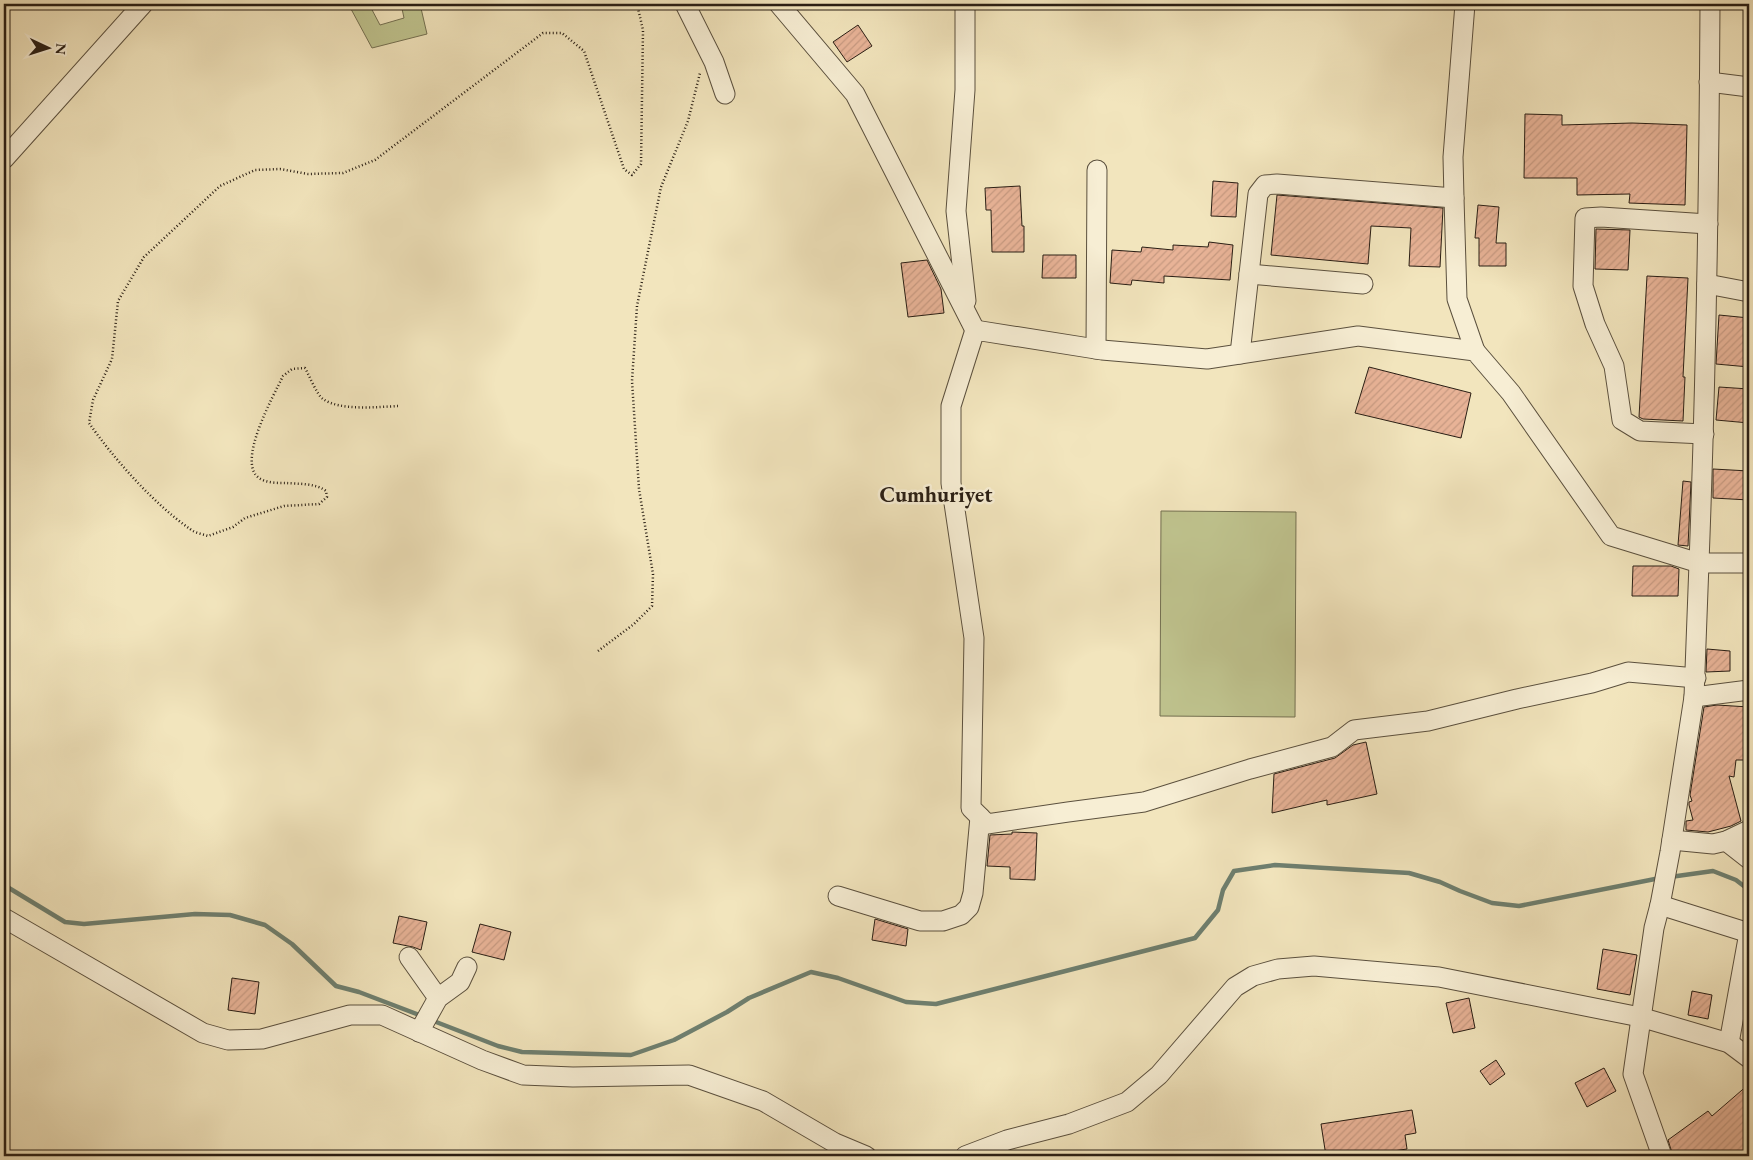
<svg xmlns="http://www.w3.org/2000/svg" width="1753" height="1160" viewBox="0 0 1753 1160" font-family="'EB Garamond',serif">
<defs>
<pattern id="building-hatch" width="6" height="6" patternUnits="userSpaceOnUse" patternTransform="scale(1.25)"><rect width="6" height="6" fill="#e8b397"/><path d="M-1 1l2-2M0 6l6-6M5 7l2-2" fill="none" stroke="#c79a81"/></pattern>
</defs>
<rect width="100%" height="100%" fill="#f2e5bd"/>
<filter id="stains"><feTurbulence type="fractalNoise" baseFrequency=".004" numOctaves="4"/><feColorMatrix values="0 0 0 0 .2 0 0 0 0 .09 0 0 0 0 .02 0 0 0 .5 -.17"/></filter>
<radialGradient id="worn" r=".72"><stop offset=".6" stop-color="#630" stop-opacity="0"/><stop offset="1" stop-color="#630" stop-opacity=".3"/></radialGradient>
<g fill="#bfc38e" stroke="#747051">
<polygon points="401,4 420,4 427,34 372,48 351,9 370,6 380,25 404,18"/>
<polygon points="1161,511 1296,512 1295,717 1160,716"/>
</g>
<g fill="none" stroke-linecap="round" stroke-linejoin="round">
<g stroke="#6e7f6f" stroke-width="4.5">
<polyline points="1670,877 1713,871 1736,880 1749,890"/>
<polyline points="4,885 65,922 84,924 195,914 230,915 265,925 292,944 336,986 359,992 422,1016"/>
<polyline points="431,1020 498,1046 522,1052 631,1055 674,1040 727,1012 749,998 811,972 838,978 906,1002 936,1004 1195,938 1218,910 1223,890 1234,871 1275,865 1409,873 1440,882 1460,891 1492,903 1519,906 1660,878"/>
</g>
</g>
<g fill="url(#building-hatch)" stroke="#291e14">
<polygon points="858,25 872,46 847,62 833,42"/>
<polygon points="1525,114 1562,115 1562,125 1632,123 1687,125 1685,205 1629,203 1630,194 1577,195 1577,178 1524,178"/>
<polygon points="1213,181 1238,183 1236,217 1211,216"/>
<polygon points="1020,186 1022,226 1024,226 1024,252 992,252 991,210 986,210 985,188"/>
<polygon points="1277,195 1443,208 1440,267 1409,266 1411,228 1371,226 1368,264 1271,255"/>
<polygon points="1478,205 1499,207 1496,243 1506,243 1506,266 1479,266 1479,238 1475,238"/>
<polygon points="1596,229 1630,230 1628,270 1595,269"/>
<polygon points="1209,242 1233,245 1230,280 1164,276 1164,283 1132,280 1131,285 1110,283 1112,250 1141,252 1142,247 1173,250 1173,245 1208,247"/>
<polygon points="1043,255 1076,255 1076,278 1042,278"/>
<polygon points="927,260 941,289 944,313 908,317 901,263"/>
<polygon points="1647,276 1688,278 1683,377 1685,377 1683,421 1643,419 1639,417"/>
<polygon points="1719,315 1749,318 1749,367 1716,364"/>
<polygon points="1369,367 1471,393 1461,438 1355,413"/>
<polygon points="1719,387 1749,389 1749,423 1716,420"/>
<polygon points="1713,469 1749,471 1749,500 1713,498"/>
<polygon points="1683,481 1691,482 1688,546 1678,545"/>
<polygon points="1633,566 1671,566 1679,569 1678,596 1632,596"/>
<polygon points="1707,649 1730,651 1730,671 1706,672"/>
<polygon points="1717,705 1749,707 1749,760 1736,760 1734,777 1729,776 1741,821 1731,826 1708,832 1686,830 1686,821 1693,820 1689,805 1689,802 1692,801 1690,795 1704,707"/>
<polygon points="1366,742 1377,794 1327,805 1327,800 1272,813 1274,774 1335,758 1353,745"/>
<polygon points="1012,832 1037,833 1035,880 1010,879 1010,867 987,866 990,835 1012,834"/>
<polygon points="399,916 427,922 421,950 413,947 393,943"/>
<polygon points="875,919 908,929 906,946 872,940"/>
<polygon points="480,924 511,932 504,960 472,952"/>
<polygon points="1603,949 1637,955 1630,995 1597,989"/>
<polygon points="232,978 259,982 255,1014 228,1010"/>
<polygon points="1692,991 1712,995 1708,1019 1688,1015"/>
<polygon points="1469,998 1475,1028 1453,1033 1446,1003"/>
<polygon points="1496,1060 1505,1074 1490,1085 1480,1071"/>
<polygon points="1604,1068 1616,1091 1587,1107 1575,1083"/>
<polygon points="1749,1084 1749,1156 1673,1156 1668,1140 1708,1111 1712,1116"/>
<polygon points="1412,1110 1416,1133 1405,1135 1407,1149 1359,1156 1326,1156 1321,1124"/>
</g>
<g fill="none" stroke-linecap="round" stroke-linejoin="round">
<defs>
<g id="minor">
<polyline points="685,4 714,62 725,94"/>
<polyline points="779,4 855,94 975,330"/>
<polyline points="965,4 965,90 956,211 966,301"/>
<polyline points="1465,4 1453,157 1454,198 1457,299 1475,351"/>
<polyline points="1709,82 1749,87"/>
<polyline points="4,159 143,4"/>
<polyline points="1249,274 1363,284"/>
<polyline points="1707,284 1749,292"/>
<polyline points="1096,349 1097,170"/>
<polyline points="1240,354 1258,194 1265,185 1277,184 1454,198"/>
<polyline points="1704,434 1640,431 1622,420 1614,366 1595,324 1583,286 1585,218 1601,217 1708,224"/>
<path d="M 1696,678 L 1628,672 L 1592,683 L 1517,699 L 1428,721 L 1354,730 L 1332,747 L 1250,769 L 1144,802 L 1068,812 L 987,824 L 971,808 L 974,638 L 951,483 L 951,406 L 975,330 L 1102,350 L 1207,359 L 1358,336 L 1475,351 L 1511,393 L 1611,536 L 1699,563 C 1706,377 1709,190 1710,4"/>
<polyline points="1694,697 1749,690"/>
<polyline points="1672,840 1713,844 1726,841 1749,830"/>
<polyline points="1726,841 1749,859"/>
<polyline points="838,896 920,921 943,921 961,915 969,907 973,893 980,817"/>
<polyline points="1660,905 1749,933"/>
<polyline points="4,918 203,1033 228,1040 262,1039 350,1015 382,1015 482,1060 523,1075 573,1077 689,1075 763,1101 835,1143 866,1156"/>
<polyline points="409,957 438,998"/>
<polyline points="419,1032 438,998 460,982 467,967"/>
<polyline points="1729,1043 1749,933"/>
<polyline points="965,1156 1007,1140 1069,1124 1127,1102 1159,1075 1235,987 1253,976 1278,969 1314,966 1439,977 1640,1017 1729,1043 1749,1058"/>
<polyline points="1662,1156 1633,1074 1654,928 1660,905 1670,852 1694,697 1699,563 1749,563"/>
</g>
</defs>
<use href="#minor" stroke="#5b503e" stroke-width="21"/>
<g stroke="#291e14" stroke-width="2.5" stroke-dasharray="1 2.5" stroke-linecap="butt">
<path d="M 398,406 C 377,407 340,411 323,399 C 317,395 309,375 305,368 L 292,369 L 283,376 C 274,395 236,462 259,478 C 266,483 277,483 286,483 C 298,484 316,483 326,491 L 327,497 L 319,504 L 284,506 L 245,518 L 233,527 L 208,536 C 202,534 195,533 190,529 C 154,504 114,459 89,423 L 93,400 L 112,359 L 118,301 L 144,257 L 220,186 L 255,170 L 280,169 L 308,174 L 343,173 L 375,160 L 543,33 L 562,33 L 584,51 L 624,169 L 632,175 L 641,164 L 643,30 L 637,4"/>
<polyline points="598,651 634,624 652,606 653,574 639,489 632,381 637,306 661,187 688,121 700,73"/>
</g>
<use href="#minor" stroke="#f7eed4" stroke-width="19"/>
</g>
<g text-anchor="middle" stroke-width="5" stroke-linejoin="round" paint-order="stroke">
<g font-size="22" font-weight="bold" fill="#291e14" stroke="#f7eed4">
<text x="936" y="502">Cumhuriyet</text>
</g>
</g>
<rect width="1753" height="1160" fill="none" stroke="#f2e5bd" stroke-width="20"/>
<rect x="5" y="5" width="1743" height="1150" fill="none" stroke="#291e14" stroke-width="2.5"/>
<rect x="10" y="10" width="1733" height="1140" fill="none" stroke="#291e14"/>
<g transform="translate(48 48) rotate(94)" stroke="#f7eed4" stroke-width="4" paint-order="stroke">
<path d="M0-4L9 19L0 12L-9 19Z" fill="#291e14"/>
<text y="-8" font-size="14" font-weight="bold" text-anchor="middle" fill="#291e14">N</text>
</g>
<rect width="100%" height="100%" filter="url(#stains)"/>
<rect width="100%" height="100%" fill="url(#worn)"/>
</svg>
